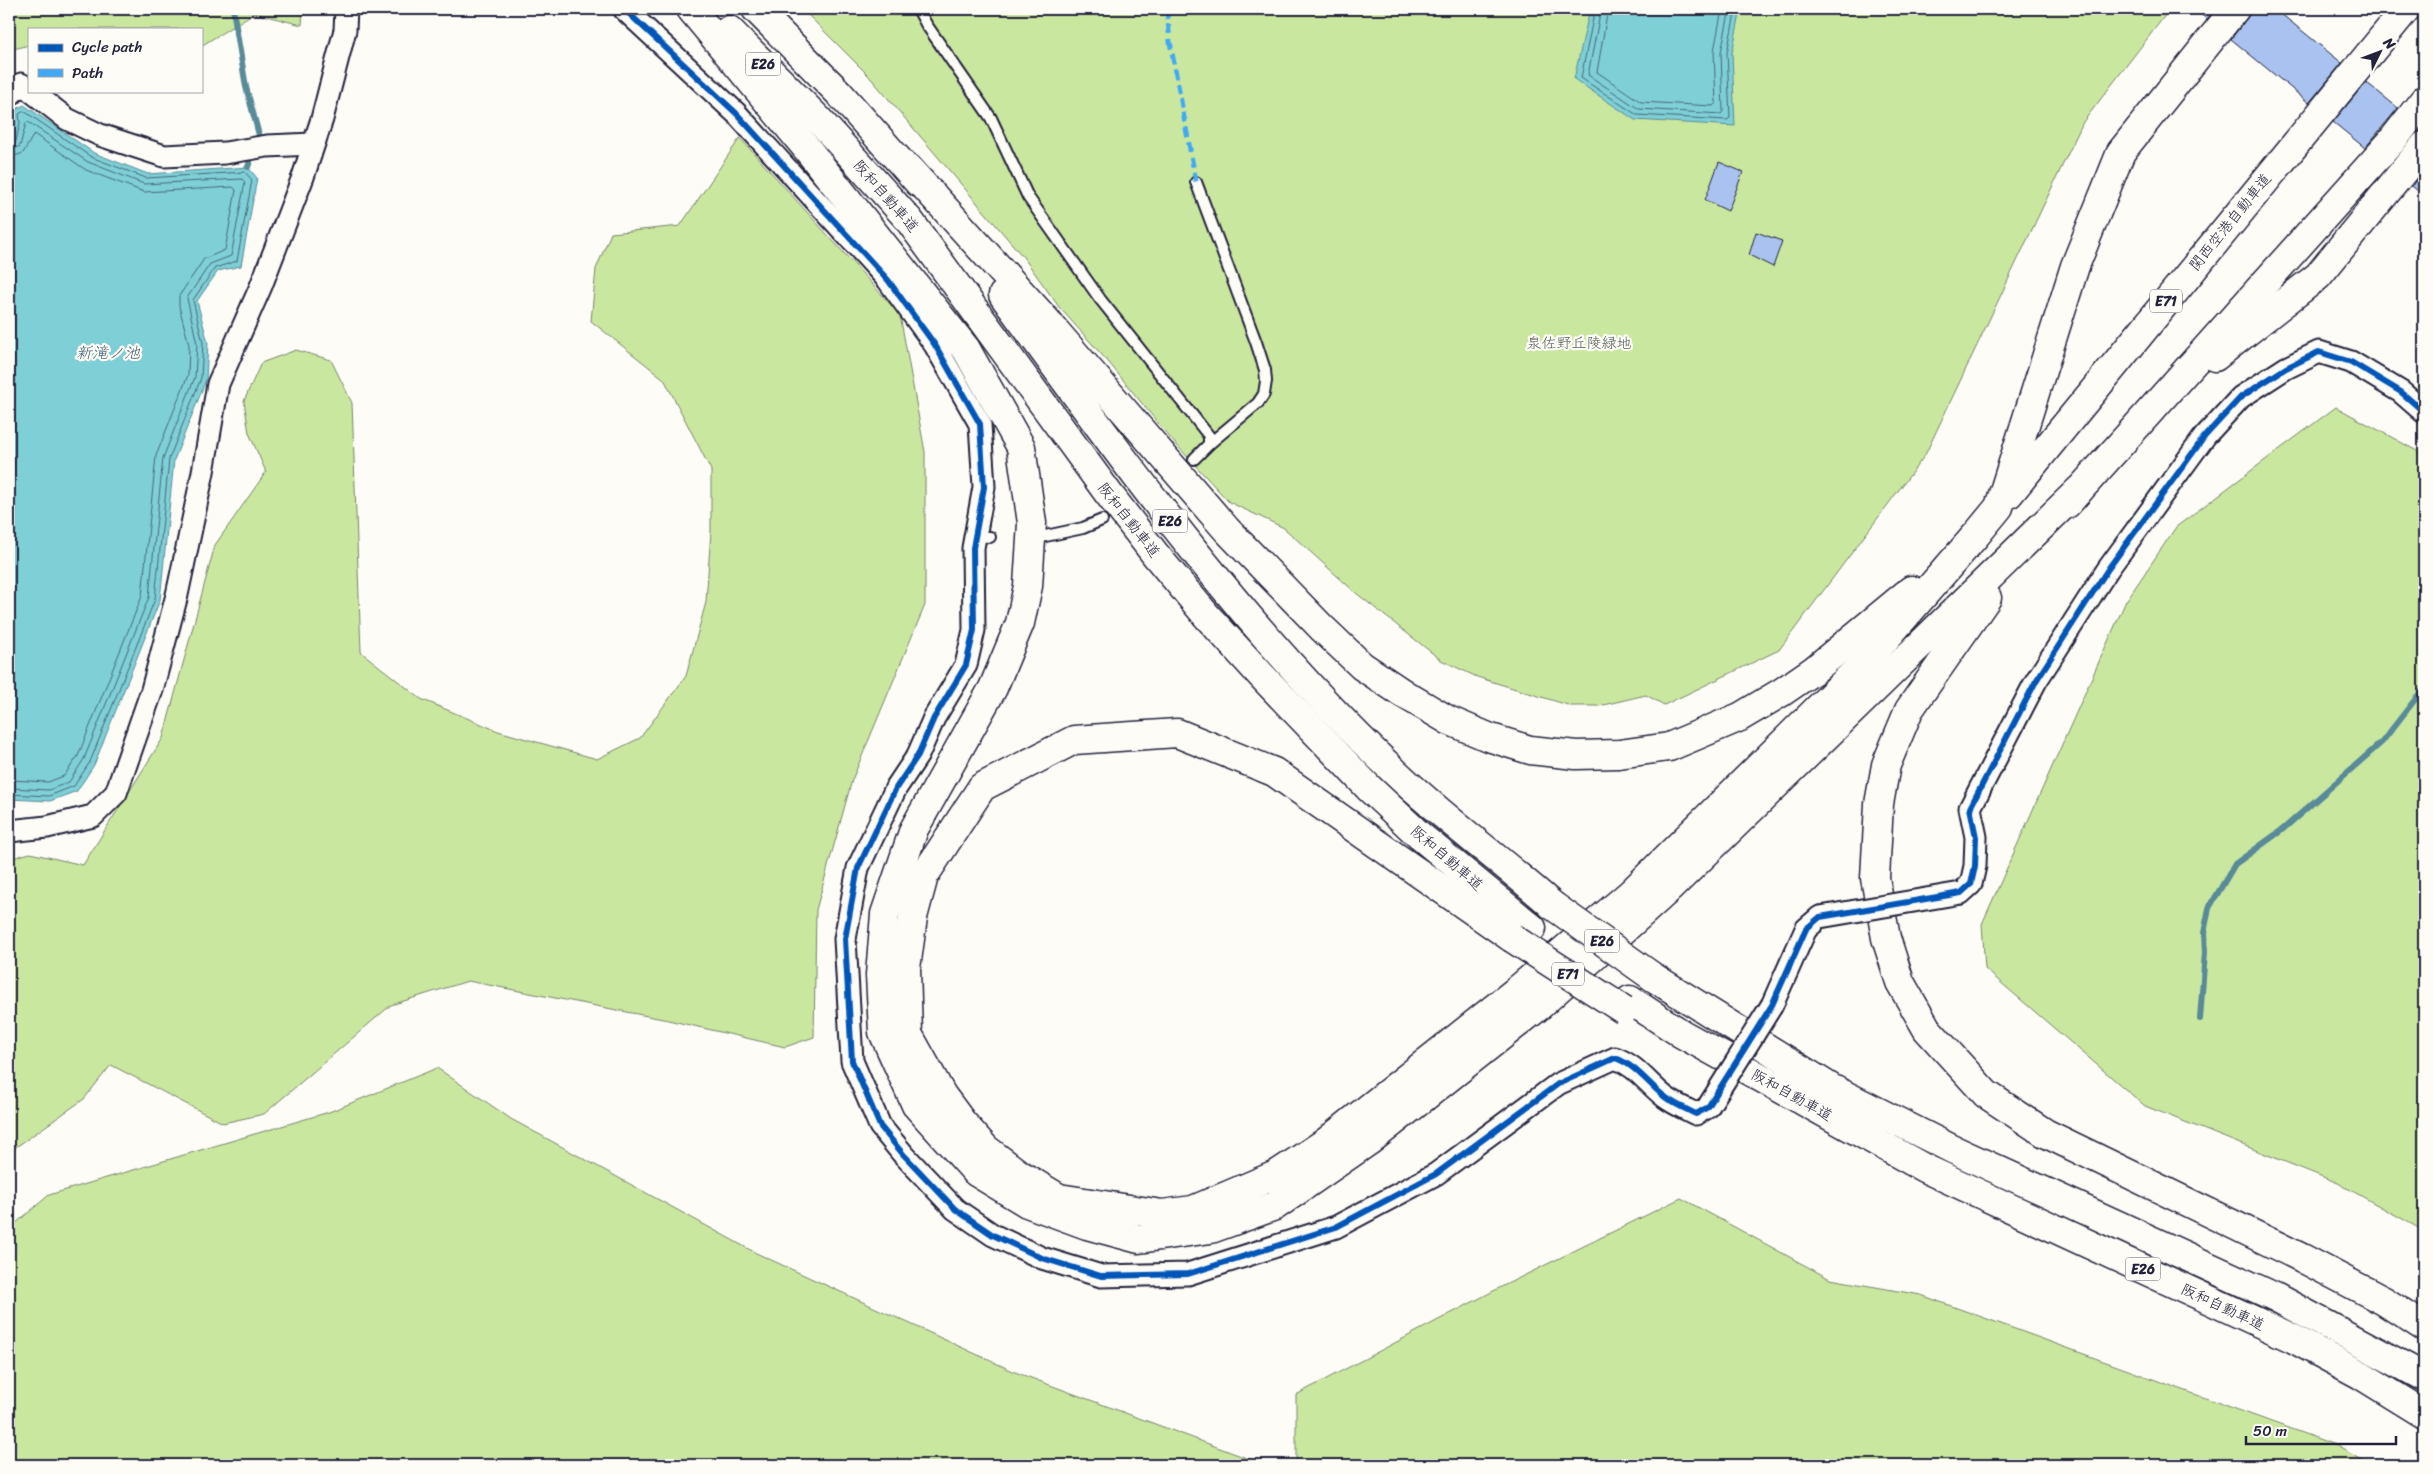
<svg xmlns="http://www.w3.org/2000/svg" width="2433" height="1474" viewBox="0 0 2433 1474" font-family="Sriracha,'Klee One',sans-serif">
<rect width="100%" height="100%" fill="#fdfcf7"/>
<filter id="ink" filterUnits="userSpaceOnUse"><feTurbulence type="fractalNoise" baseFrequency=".02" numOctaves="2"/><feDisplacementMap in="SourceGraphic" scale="10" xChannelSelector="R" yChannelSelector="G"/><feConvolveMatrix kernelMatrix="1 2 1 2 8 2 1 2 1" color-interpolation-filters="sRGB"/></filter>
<g filter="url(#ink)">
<g fill="#cae79f" stroke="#76846d">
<polygon points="9,9 303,9 302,25 254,13 201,46 201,29 29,29 29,45 9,50"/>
<polygon points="802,9 2170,9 2083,122 1925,455 1779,650 1664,705 1646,695 1599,706 1571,706 1477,677 1441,660 1356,593 1284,528 1229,502 1171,439 1110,364 1059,307 1024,258 868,75"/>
<polygon points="740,138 900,315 925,452 925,605 852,780 816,910 814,1037 785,1047 668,1020 468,981 391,1005 264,1114 223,1123 111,1065 84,1099 16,1147 9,1155 9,859 30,853 83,865 163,738 215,545 266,472 249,433 244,401 261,363 296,350 331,360 352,403 361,652 421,699 498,731 597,759 640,738 686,676 706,602 711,531 711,470 664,379 591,321 596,269 611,233 680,226"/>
<polygon points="2336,407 2417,451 2424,458 2424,1231 2338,1183 2145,1106 1985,969 1982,924 2126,601 2176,527"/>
<polygon points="437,1068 511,1119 756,1253 1015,1372 1260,1463 1260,1465 9,1465 9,1229 49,1195 329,1112"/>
<polygon points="1681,1198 1830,1279 1921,1295 2335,1445 2370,1465 1296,1465 1296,1395 1503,1286"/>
</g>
<g fill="#7ecfd6" stroke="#598a98">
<polygon points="1590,9 1741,9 1732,53 1735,126 1635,120 1574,79"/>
<polygon points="24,105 94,153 148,174 248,167 257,178 241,266 218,271 197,301 208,343 206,380 174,460 160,600 94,765 77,791 50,801 9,799 9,150 15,122 13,111"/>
</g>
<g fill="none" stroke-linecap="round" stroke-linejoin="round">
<g stroke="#476779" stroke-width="1">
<polyline points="1595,9 1581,78 1637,115 1727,120 1730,118 1727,52 1736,9"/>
<polyline points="1601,9 1588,75 1639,109 1721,114 1723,111 1721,52 1730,9"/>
<polyline points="1608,9 1597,72 1641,102 1713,106 1716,103 1714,51 1722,9"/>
<polyline points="9,144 16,141 20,123 19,114 24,111 91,157 146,178 245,172 252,180 237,261 215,268 193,300 203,343 201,378 169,459 155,599 90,762 74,786 49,796 9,794"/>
<polyline points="9,151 20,146 26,123 28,122 88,162 144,184 242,179 245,182 231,256 210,264 187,298 197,344 195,377 163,458 149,597 84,759 69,782 49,790 9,788"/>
<polyline points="9,158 23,153 34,134 86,170 144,192 233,187 236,190 225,250 204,259 179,296 179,306 189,345 188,375 156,456 142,596 78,756 64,776 48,782 9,780"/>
</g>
<g stroke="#598a98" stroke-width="6">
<polyline points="233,9 246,87 259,135 248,167"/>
<polyline points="2200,1019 2205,952 2204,933 2209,908 2235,864 2282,830 2382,742 2424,688"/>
</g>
</g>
<g fill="#a9c2f0" stroke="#22223b">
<polygon points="2193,9 2215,9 2207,19"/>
<polygon points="2250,9 2275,9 2342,63 2309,103 2231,39 2247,18"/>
<polygon points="2366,82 2398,108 2365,148 2333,122"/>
<polygon points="1719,162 1743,172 1728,211 1705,200"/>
<polygon points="2424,170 2424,196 2412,186"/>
<polygon points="1756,232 1782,241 1773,267 1749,255"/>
</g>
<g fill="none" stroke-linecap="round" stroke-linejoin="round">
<defs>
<g id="lane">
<polyline points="918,9 926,24 991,118 1028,197 1100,299 1209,436 1209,444 1194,459"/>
<polyline points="1196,182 1256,342 1265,370 1266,381 1264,394 1258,403 1209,444"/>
<polyline points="975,536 990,537"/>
<polyline points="1041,537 1083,528 1102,520"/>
</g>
<g id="street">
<path d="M 624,9 L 736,113 L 888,280 L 935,345 L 980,424 L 984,487 L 973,548 L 974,630 L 966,665 L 934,718 L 918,755 L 896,788 L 858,868 L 845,939 L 852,1061 L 880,1126 L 903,1154 L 955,1209 L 993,1235 L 1042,1258 L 1101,1276 L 1188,1274 L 1336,1227 L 1436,1174 L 1558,1084 L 1615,1058 C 1636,1065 1648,1084 1665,1097 C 1674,1104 1686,1109 1696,1114 L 1708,1107"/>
<polyline points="31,91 67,119 100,135 164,156 225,153 267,146 313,144"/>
<polyline points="9,96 21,84 29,89"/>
<polyline points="9,831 47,827 93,816 116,793 152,690 177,595 203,472 218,384 261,286 303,177 322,119 345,30 346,9"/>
<polyline points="1961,893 1971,884 1975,866 1976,837 1970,808 2036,681 2108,569 2205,436 2241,397 2286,368 2319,352 2351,362 2401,392 2424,412"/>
<polyline points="1772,1005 1806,929 1820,917"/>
</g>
<g id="highway">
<polyline points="691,9 804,145 966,349 1021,447 1032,523 1028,586 1020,623 993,688 914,829 885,914 880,975 883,1032 916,1105 976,1172 1027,1203 1087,1225 1139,1239 1211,1229 1275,1206 1369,1141 1538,1007 1671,887 2079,490"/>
<polyline points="756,9 839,93 919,183"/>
<polyline points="729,30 819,120 909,220 1108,493 1155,554 1206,615 1261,675 1370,789 1419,835 1532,928"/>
<polyline points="908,168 1045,319 1227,530 1322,628 1362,666 1404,694 1448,720 1488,737 1530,750 1576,755 1619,754 1669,747 1740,717 1782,692 1814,670 1911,590"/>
<path d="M 1003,295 C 1124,461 1244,630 1394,771 C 1444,819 1500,859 1552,905"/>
<polyline points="2215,357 2318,276 2424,146"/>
<polyline points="2009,494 2406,9"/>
<polyline points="2067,504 2391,142 2424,100"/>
<polyline points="1987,598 1909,710 1886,765 1879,804 1875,878 1886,938 1900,982 1927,1029 1986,1094 2045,1133 2302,1258 2384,1301 2424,1327"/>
<polyline points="1512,938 1274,772 1177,733 1074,740 982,787 924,876 913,917 906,968 908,1034 942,1095 962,1122 986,1149 1019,1174 1059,1198 1162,1214 1193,1210 1276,1175 1326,1142 1516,991 1631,893 1867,660 1976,535 1999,507 2075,266 2121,152 2235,9"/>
<polyline points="1653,977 1831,1088 1952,1149 2275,1297 2424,1377"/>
<polyline points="1630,1000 1682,1034 1924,1168 2294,1339 2361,1375 2424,1414"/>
</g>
</defs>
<use href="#lane" stroke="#22223b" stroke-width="14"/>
<use href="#street" stroke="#22223b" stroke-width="25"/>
<use href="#highway" stroke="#22223b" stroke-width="31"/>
<use href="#lane" stroke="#fdfcf7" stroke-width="10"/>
<use href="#street" stroke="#fdfcf7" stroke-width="21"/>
<use href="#highway" stroke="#fdfcf7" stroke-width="28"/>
<defs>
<g id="street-bridge">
<polyline points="1820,917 1961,893"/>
<polyline points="1708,1107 1772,1005"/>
</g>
<g id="highway-bridge">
<polyline points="1552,905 1653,977"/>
<polyline points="1512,938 1624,1010"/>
</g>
</defs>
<use href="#street-bridge" stroke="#22223b" stroke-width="25" stroke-linecap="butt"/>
<use href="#highway-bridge" stroke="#22223b" stroke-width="31" stroke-linecap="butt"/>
<use href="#street-bridge" stroke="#fdfcf7" stroke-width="21"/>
<use href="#highway-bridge" stroke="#fdfcf7" stroke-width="28"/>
<polyline stroke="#3fa9f5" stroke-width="5" stroke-dasharray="10 5" stroke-linecap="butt" points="1167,9 1170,42 1196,182"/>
<defs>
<path id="cycleway" d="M 624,9 L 736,113 L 888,280 L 935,345 L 980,424 L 984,487 L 973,548 L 974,630 L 966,665 L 934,718 L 918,755 L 896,788 L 858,868 L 845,939 L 852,1061 L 880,1126 L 903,1154 L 955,1209 L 993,1235 L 1042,1258 L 1101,1276 L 1188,1274 L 1336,1227 L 1436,1174 L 1558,1084 L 1615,1058 C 1636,1065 1648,1084 1665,1097 C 1674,1104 1686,1109 1696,1114 L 1708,1107 L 1772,1005 L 1806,929 L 1820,917 L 1961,893 L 1971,884 L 1975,866 L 1976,837 L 1970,808 L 2036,681 L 2108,569 L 2205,436 L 2241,397 L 2286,368 L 2319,352 L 2351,362 L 2401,392 L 2424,412"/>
</defs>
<use href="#cycleway" stroke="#fdfcf7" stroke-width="9"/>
<use href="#cycleway" stroke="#0057b8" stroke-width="6"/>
</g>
</g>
<g text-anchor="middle" stroke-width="4.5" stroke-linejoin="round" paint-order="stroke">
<g fill="#fdfcf7" stroke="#646373" stroke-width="1">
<rect x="745.5" y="52.5" width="35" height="23" rx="4"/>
<rect x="2150" y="289.5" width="32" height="23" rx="4"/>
<rect x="1152.5" y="509.5" width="35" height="23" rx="4"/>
<rect x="1584.5" y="929.5" width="35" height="23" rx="4"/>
<rect x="1552" y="962.5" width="32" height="23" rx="4"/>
<rect x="2125.5" y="1257.5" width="35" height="23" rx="4"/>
</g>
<g font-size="14" font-weight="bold" fill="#22223b">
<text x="763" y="69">E26</text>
<text x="2166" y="306">E71</text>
<text x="1170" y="526">E26</text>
<text x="1602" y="946">E26</text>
<text x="1568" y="979">E71</text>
<text x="2143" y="1274">E26</text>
</g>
<g font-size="15" fill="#22223b" stroke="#fdfcf7">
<text transform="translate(886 196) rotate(49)" y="5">阪和自動車道</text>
<text transform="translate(2230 222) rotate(-51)" y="5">関西空港自動車道</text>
<text transform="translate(1129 520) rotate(52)" y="5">阪和自動車道</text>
<text transform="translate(1447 858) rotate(41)" y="5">阪和自動車道</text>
<text transform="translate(1792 1095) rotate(29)" y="5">阪和自動車道</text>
<text transform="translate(2223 1307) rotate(25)" y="5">阪和自動車道</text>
</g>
<g font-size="15" fill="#545d59" stroke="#fdfcf7">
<text x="1579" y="348">泉佐野丘陵緑地</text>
</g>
<g font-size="16" font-style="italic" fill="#425f71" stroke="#fdfcf7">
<text x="108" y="358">新滝ノ池</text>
</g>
</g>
<rect width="2433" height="1474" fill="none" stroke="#fdfcf7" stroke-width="30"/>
<rect x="15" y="15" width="2403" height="1444" fill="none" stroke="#22223b" stroke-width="2" filter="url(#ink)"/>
<rect x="28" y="28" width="175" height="65" fill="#fdfcf7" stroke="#a5a5ac"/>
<rect x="38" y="44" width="25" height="8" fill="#0057b8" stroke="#a5a5ac"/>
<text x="72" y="52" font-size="15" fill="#22223b">Cycle path</text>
<rect x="38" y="69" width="25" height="8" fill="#3fa9f5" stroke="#a5a5ac"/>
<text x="72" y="78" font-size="15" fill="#22223b">Path</text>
<g transform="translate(2380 52) rotate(48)" stroke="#fdfcf7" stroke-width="4" paint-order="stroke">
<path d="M0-4L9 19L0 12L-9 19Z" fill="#22223b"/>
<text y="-8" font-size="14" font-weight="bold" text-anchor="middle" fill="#22223b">N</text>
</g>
<path d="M2246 1436v8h150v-8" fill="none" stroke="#22223b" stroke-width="2.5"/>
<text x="2253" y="1436" font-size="15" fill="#22223b" stroke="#fdfcf7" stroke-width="4" paint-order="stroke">50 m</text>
</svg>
